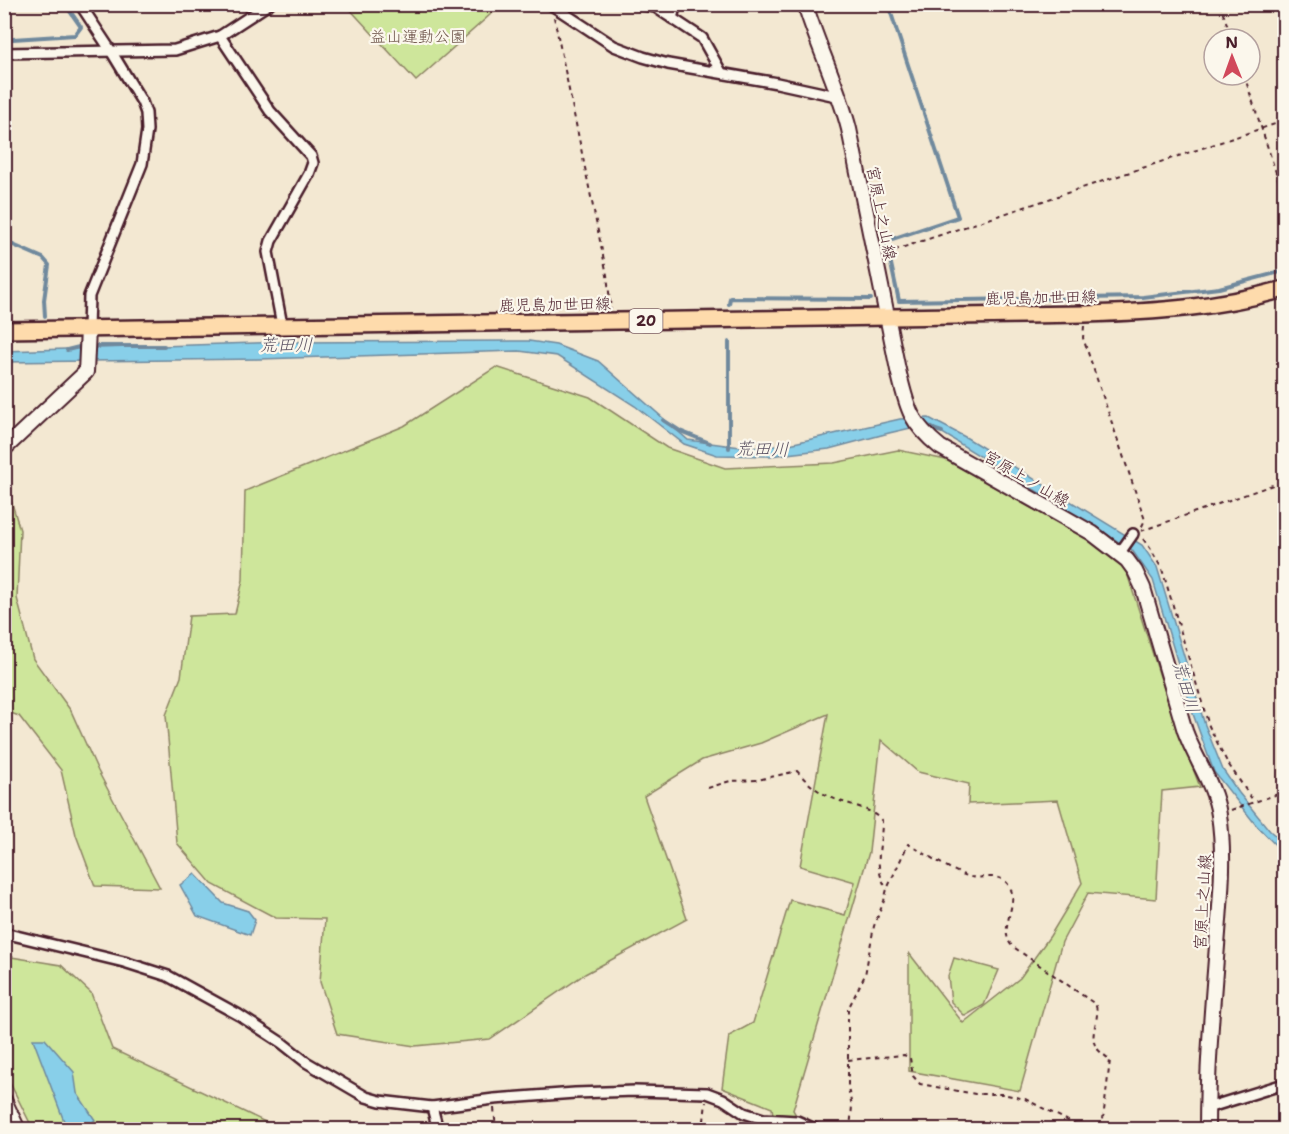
<svg xmlns="http://www.w3.org/2000/svg" width="1289" height="1134" viewBox="0 0 1289 1134" font-family="'Shantell Sans','Klee One',sans-serif">
<rect width="100%" height="100%" fill="#f3e8d2"/>
<filter id="ink" filterUnits="userSpaceOnUse"><feTurbulence type="fractalNoise" baseFrequency=".0167" numOctaves="2"/><feDisplacementMap in="SourceGraphic" scale="12" xChannelSelector="R" yChannelSelector="G"/><feConvolveMatrix kernelMatrix="1 2 1 2 8 2 1 2 1" color-interpolation-filters="sRGB"/></filter>
<g filter="url(#ink)">
<g fill="#cee69b" stroke="#8c8263" stroke-width="1.5">
<polygon points="346,5 501,5 416,81"/>
<polygon points="496,367 590,397 667,448 725,468 834,463 898,450 946,460 1117,556 1125,567 1172,714 1200,787 1162,791 1156,899 1088,893 1062,942 1020,1091 909,1071 909,953 963,1023 1020,978 1050,936 1082,883 1058,800 968,804 969,784 918,772 881,740 869,852 793,1110 804,1129 775,1129 772,1108 722,1088 729,1036 753,1023 790,900 845,915 855,882 800,866 828,714 761,743 702,760 644,796 687,919 585,974 490,1039 415,1046 337,1034 320,982 325,919 276,918 212,884 177,843 166,715 181,677 189,616 235,614 243,580 245,491 404,426"/>
<polygon points="4,500 11,500 20,530 17,598 33,659 71,711 98,771 160,888 95,886 76,835 61,770 19,716 5,711"/>
<polygon points="5,956 61,965 91,993 112,1049 280,1129 33,1129 5,1073"/>
<polygon points="954,958 999,970 984,1005 965,1016 951,1002 948,976"/>
</g>
<g fill="#88cfe9" stroke="#6f899d" stroke-width="1.5">
<polygon points="529,341 556,345 598,361 688,440 748,448 785,445 900,419 929,418 967,438 1142,545 1157,567 1205,725 1223,770 1239,793 1270,831 1284,843 1284,854 1256,825 1214,772 1193,714 1153,580 1132,550 928,424 889,433 829,449 770,456 717,455 684,444 635,406 557,356 519,351 260,359 5,362 4,351 287,342"/>
<polygon points="195,874 223,903 248,911 255,920 250,935 197,916 180,885"/>
<polygon points="33,1039 45,1039 74,1072 77,1093 95,1120 85,1129 67,1129"/>
</g>
<g fill="none" stroke-linecap="round" stroke-linejoin="round">
<g stroke="#6f899d" stroke-width="4">
<polyline points="888,4 958,217 886,241 899,301 1143,297 1219,288 1284,271"/>
<polyline points="13,39 75,35 81,27 65,4"/>
<polyline points="4,241 43,258 49,265 44,300 45,316"/>
<polyline points="729,304 730,298 871,299"/>
<polyline points="91,346 164,346"/>
<polyline points="67,350 83,346"/>
<polyline points="663,420 680,431 710,443"/>
<polyline points="923,426 942,432"/>
<polyline points="729,448 729,342"/>
</g>
<defs>
<g id="street">
<polyline points="80,4 111,51 142,102 146,113 147,130 142,164 89,296 88,329"/>
<polyline points="550,4 614,46 643,57 668,64 777,83 841,97"/>
<polyline points="639,4 655,7 702,38 721,72"/>
<polyline points="672,18 676,4"/>
<polyline points="220,36 270,111 311,156 313,163 309,174 271,241 268,252 282,325"/>
<polyline points="4,53 175,50 220,36 269,4"/>
<polyline points="1119,554 1133,534"/>
<polyline points="4,933 124,962 168,976 239,1015 282,1043 306,1062 366,1097 380,1101 432,1107 494,1099 575,1093 635,1091 707,1093 723,1099 744,1113 763,1119 797,1121 817,1130"/>
<polyline points="432,1107 438,1130"/>
<polyline points="1207,1108 1284,1084"/>
</g>
<g id="secondary">
<path d="M 805,4 C 818,47 838,86 849,129 L 898,370 C 907,407 909,422 940,447 L 1092,533 L 1127,560 L 1135,571 L 1143,588 L 1185,731 C 1195,759 1215,785 1219,815 C 1225,854 1221,894 1218,933 C 1213,998 1207,1064 1207,1130"/>
<polyline points="4,449 86,372 88,329"/>
<polyline points="4,1100 18,1130"/>
</g>
<path id="primary" d="M 4,330 L 1085,314 C 1154,312 1218,308 1284,289"/>
</defs>
<use href="#street" stroke="#4a1f2b" stroke-width="14"/>
<use href="#secondary" stroke="#4a1f2b" stroke-width="18"/>
<use href="#primary" stroke="#4a1f2b" stroke-width="20"/>
<g stroke="#4a1f2b" stroke-width="2" stroke-dasharray="4.5 4.5" stroke-linecap="butt">
<polyline points="1220,4 1232,39"/>
<polyline points="554,17 607,275 611,309"/>
<polyline points="1244,75 1284,197"/>
<polyline points="886,253 1284,121"/>
<polyline points="1084,326 1083,338 1145,520 1141,528"/>
<polyline points="1141,531 1284,481"/>
<polyline points="1143,539 1150,548 1162,569 1209,726 1227,762 1254,802"/>
<path d="M 708,788 L 730,781 L 758,780 L 797,771 C 806,781 814,789 826,795 C 844,805 868,805 882,821 C 882,847 872,866 887,889"/>
<polyline points="1231,810 1284,792"/>
<polyline points="848,1060 904,1055 910,1058 913,1076 920,1084 975,1094 1003,1094 1025,1099 1086,1130"/>
<polyline points="494,1108 496,1130"/>
<polyline points="703,1130 706,1102"/>
<path d="M 850,1130 L 852,1106 L 848,1088 L 848,1009 L 865,975 L 874,926 L 884,901 L 887,889 L 908,844 C 925,853 953,873 971,877 C 983,879 998,873 1007,883 C 1023,901 996,928 1012,946 L 1095,1004 C 1102,1017 1088,1034 1096,1047 C 1099,1052 1106,1056 1110,1060 L 1102,1128 L 1135,1130"/>
</g>
<use href="#street" stroke="#fbf7ec" stroke-width="9"/>
<use href="#secondary" stroke="#fbf7ec" stroke-width="14"/>
<use href="#primary" stroke="#fedbac" stroke-width="15"/>
</g>
</g>
<g text-anchor="middle" stroke-width="4.5" stroke-linejoin="round" paint-order="stroke">
<rect fill="#fbf7ec" stroke="#7f6065" stroke-width="1.5" x="629.5" y="309" width="33" height="24" rx="4.5"/>
<g font-size="15" font-weight="bold" fill="#4a1f2b">
<text x="646" y="326">20</text>
</g>
<g font-size="16" fill="#6b5147" stroke="#fbf7ec">
<text x="418" y="42">益山運動公園</text>
</g>
<g font-size="16" fill="#4a1f2b" stroke="#fbf7ec">
<text transform="translate(882 213) rotate(79)" y="6">宮原上之山線</text>
<text transform="translate(1041 297) rotate(-1)" y="6">鹿児島加世田線</text>
<text transform="translate(555 304) rotate(-1)" y="6">鹿児島加世田線</text>
<text transform="translate(1027 478) rotate(30)" y="6">宮原上ノ山線</text>
<text transform="translate(1202 902) rotate(-87)" y="6">宮原上之山線</text>
</g>
<g font-size="18" font-style="italic" fill="#5d5464" stroke="#fbf7ec">
<text x="286" y="351">荒田川</text>
<text transform="translate(762 449) rotate(1)" y="6">荒田川</text>
<text transform="translate(1186 687) rotate(74)" y="6">荒田川</text>
</g>
</g>
<rect width="1289" height="1134" fill="none" stroke="#fbf7ec" stroke-width="24"/>
<rect x="12" y="12" width="1265" height="1110" fill="none" stroke="#4a1f2b" stroke-width="2" filter="url(#ink)"/>
<g transform="translate(1232 57) rotate(359)"><circle r="28" fill="#fbf7ec" stroke="#b4a19f" stroke-width="1.5"/>
<path d="M0-4.5L10 22L0 15L-10 22Z" fill="#d1495b"/>
<text y="-9" font-size="16" font-weight="bold" text-anchor="middle" fill="#4a1f2b">N</text>
</g>
</svg>
